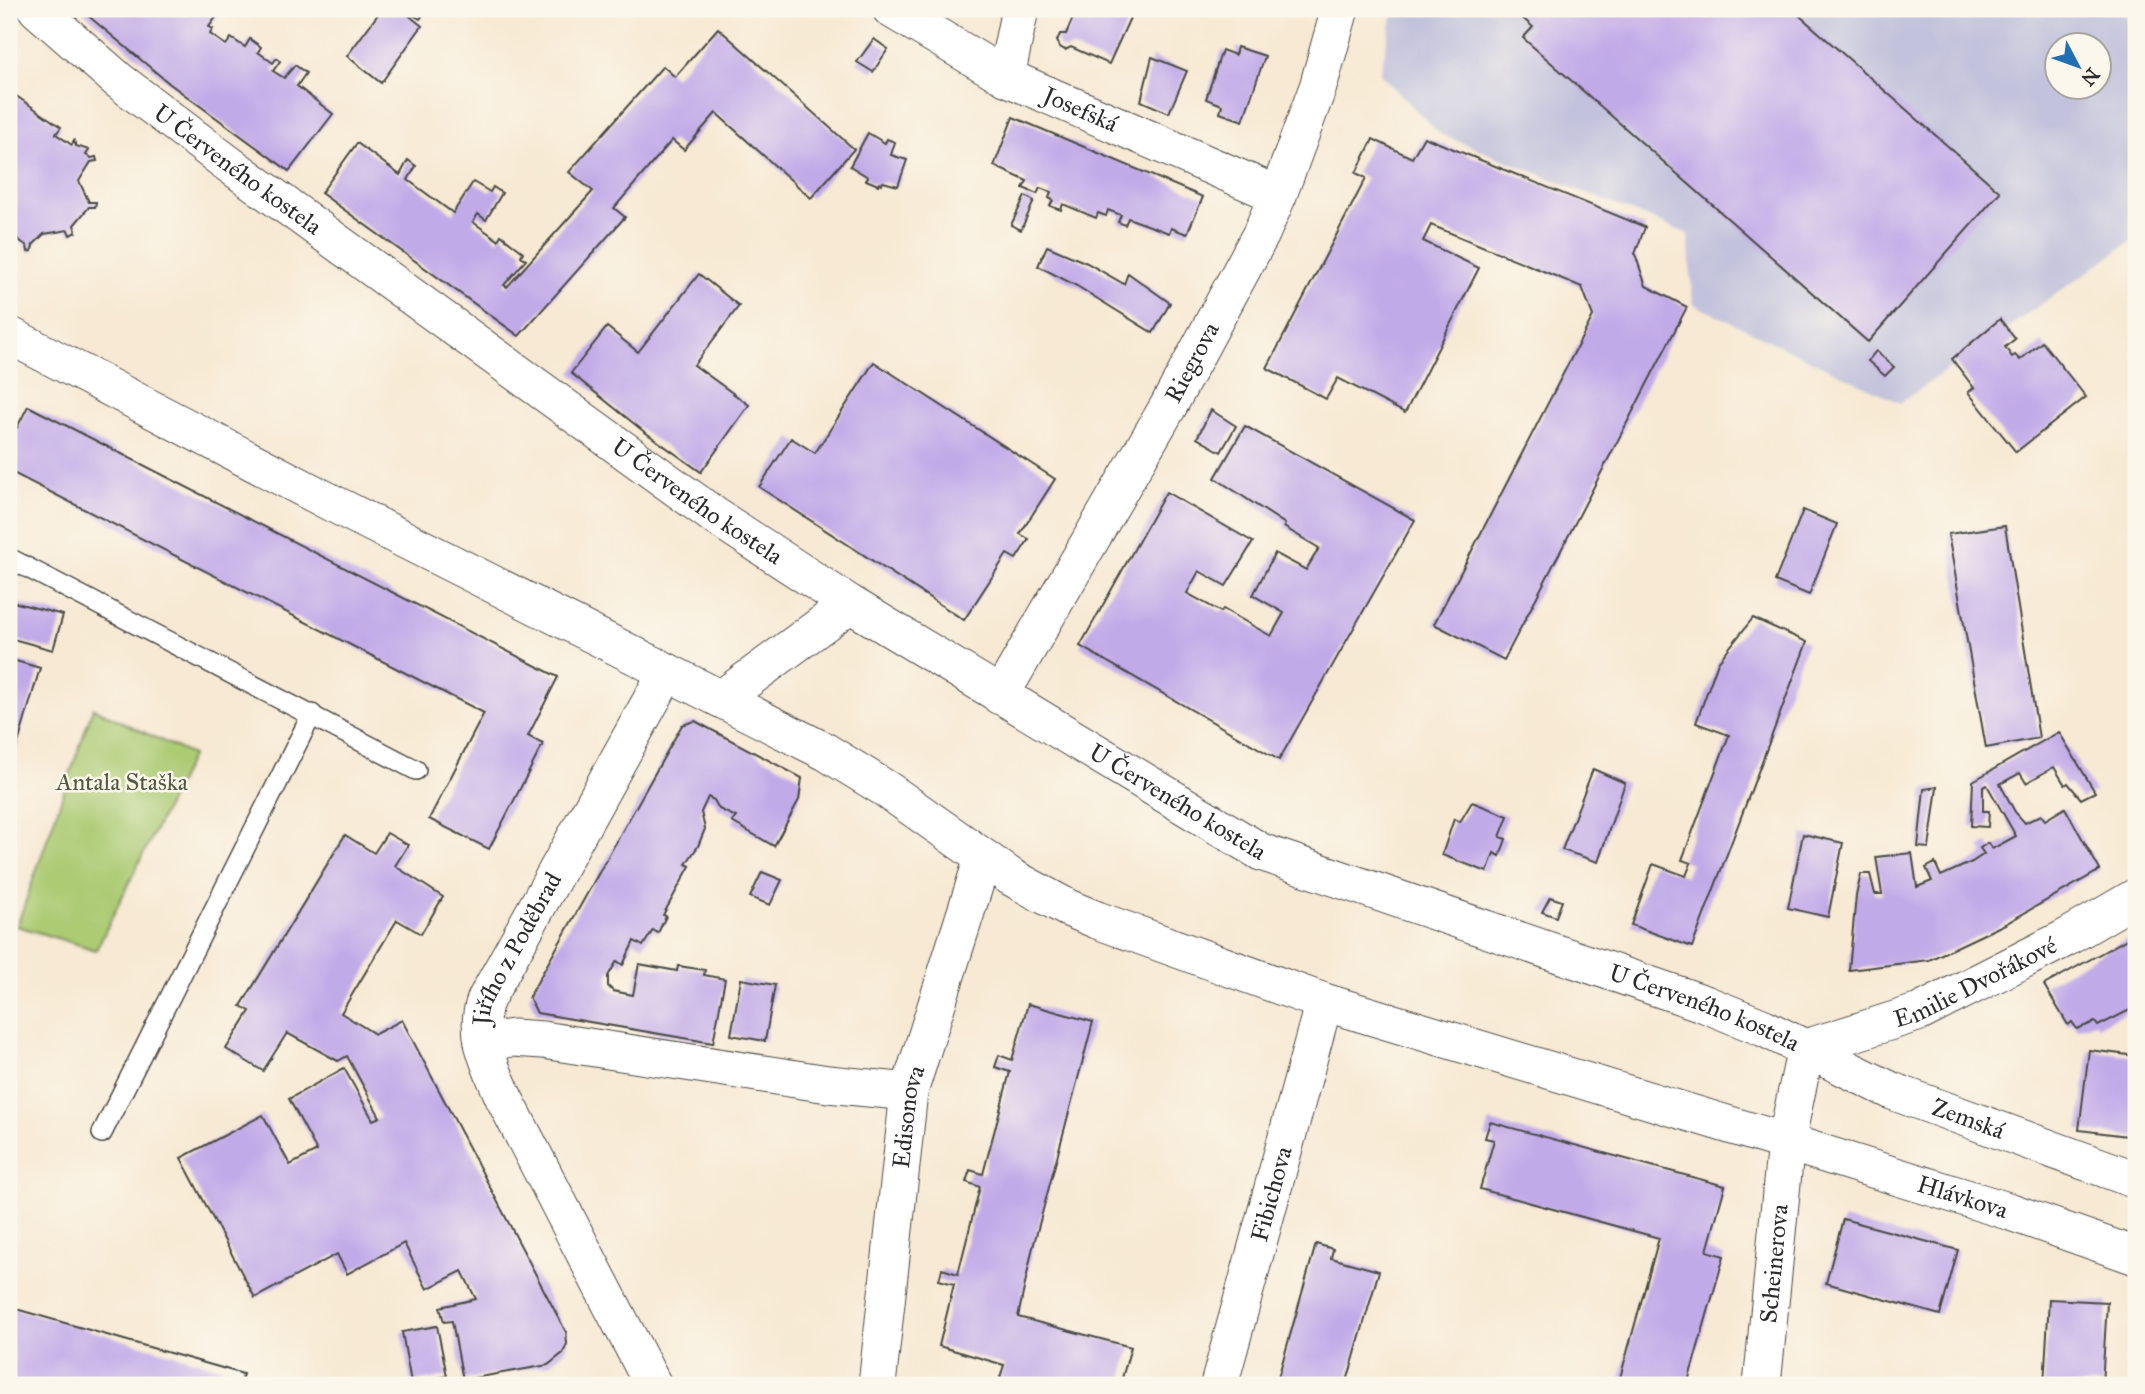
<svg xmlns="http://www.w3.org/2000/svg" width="2145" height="1394" viewBox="0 0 2145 1394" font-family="'IM FELL Great Primer',serif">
<rect width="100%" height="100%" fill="#fbf7ec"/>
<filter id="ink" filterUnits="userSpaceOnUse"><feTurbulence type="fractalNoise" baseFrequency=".0143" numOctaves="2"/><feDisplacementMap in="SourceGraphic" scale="14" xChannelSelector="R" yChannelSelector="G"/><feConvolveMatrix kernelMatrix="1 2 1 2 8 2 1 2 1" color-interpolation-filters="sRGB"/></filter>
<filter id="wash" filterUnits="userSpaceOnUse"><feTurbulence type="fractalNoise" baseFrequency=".00686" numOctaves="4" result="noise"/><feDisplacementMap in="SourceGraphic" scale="28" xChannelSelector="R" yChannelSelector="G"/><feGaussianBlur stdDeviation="1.57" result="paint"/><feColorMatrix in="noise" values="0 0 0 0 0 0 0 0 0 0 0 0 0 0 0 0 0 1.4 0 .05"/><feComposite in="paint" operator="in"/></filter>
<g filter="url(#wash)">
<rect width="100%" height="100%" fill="#f7e9d3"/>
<path fill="#c2c2dc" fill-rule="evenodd" d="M 1394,9 L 2136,9 L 2136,238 L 1900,403 L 1693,304 L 1688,234 L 1440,134 L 1380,74 ZM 2058,46 L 2100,46 L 2100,88 L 2058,88 Z"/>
<polygon fill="#accb73" stroke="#6c7b4f" stroke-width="2" points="93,708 192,755 96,950 17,926"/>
<g id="blocks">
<g fill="#c1aae8">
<polygon points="80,9 222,9 209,27 213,29 210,34 226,45 231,38 245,47 250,39 261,47 258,52 273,63 277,58 280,61 273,71 284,78 295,65 306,73 297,86 333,114 289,171 170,84"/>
<polygon points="382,9 401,9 422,26 381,83 347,56"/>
<polygon points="403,9 427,9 420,19"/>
<polygon points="1064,9 1134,9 1109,64 1071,47 1065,50 1060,47 1057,41 1060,34 1066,34 1075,13"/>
<polygon points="1512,9 1792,9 2000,192 1868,342 1523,38 1533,27"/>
<polygon points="718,28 854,149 811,198 716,113 684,150 672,140 614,208 625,217 519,336 321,193 357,143 400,175 408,160 416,166 408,180 453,213 473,182 490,192 493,187 502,193 486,220 478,214 473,222 498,240 501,235 523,252 521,256 526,260 504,285 507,287 593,191 569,172 663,66 675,77"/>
<polygon points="874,39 888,49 873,72 857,62"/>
<polygon points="1237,47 1265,56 1243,121 1220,113 1222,105 1206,99 1222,50 1235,55"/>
<polygon points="1152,57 1187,71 1169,113 1141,101"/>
<polygon points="12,93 61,127 56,134 72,145 74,141 76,146 89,150 86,155 91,158 96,157 97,161 91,162 79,181 89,202 96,202 95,207 89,207 74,225 76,232 70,235 68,230 44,234 33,245 32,251 28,252 27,246 12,235 9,240 9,98"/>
<polygon points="1013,117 1203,197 1187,234 1171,228 1169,233 1128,218 1125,225 1118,222 1121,215 1108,210 1106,216 1098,213 1096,218 1063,204 1061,210 1050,206 1053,200 1049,198 1051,192 1040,188 1037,194 1023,188 1027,181 994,166"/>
<polygon points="868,133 885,143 887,139 895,142 891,155 907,160 898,186 883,182 882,184 879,183 878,185 866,180 868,177 850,166"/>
<polygon points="1424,137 1645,227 1635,254 1646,286 1687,307 1504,660 1434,624 1593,316 1582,287 1431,225 1423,241 1479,268 1405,413 1338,378 1326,399 1267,368 1366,178 1356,173 1373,139 1412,158"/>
<polygon points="1025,196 1034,201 1021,230 1011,225"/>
<polygon points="1047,246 1087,263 1124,284 1128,273 1170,303 1153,333 1077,286 1038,266"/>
<polygon points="699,274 739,306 694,365 749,405 701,472 642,430 571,373 607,327 638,352"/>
<polygon points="2000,319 2015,339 2005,347 2012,357 2015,355 2020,360 2042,342 2086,397 2016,452 1968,392 1974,388 1952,359"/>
<polygon points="1876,351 1894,367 1885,376 1868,361"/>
<polygon points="874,362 1055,479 1020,534 1029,539 1016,559 1007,554 964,620 759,487 791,438 815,453"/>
<polygon points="28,406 558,677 528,736 543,744 489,849 429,819 484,713 9,471 9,443"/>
<polygon points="1211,410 1236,426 1221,452 1197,438"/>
<polygon points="1245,426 1415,520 1279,760 1080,646 1166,492 1253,542 1226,586 1199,571 1187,593 1221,612 1223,609 1271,636 1284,613 1253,595 1275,553 1306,570 1319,548 1284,527 1285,524 1215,478"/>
<polygon points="1803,510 1837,524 1809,595 1775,581"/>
<polygon points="2005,526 2039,738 1986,748 1948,534"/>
<polygon points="9,601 63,615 53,650 9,638"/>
<polygon points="1753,618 1807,642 1692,947 1631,925 1653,864 1686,876 1691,863 1682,860 1729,735 1696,723 1718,662"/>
<polygon points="9,659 40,668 9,774"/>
<polygon points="695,721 802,778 799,800 774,846 732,822 736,817 719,809 714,800 708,797 701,812 705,829 698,846 686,864 690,866 663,915 666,916 658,933 653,930 643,946 634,941 623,965 617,961 608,976 608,986 613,991 633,995 639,964 677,971 678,966 705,970 704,975 725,979 713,1043 537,1013 529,997 682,725"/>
<polygon points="2059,732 2095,792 2081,799 2068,783 2065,785 2054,767 2026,783 2020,773 2000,784 2015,812 2025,823 2041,815 2045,820 2065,808 2100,870 2005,924 1929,960 1849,970 1856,896 1861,874 1870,874 1875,894 1882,894 1876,857 1912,853 1917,887 1932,881 1926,868 1935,863 1941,876 1972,862 1984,854 1980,848 1988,843 1992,849 2016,836 1987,785 1983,787 1983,811 1989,811 1988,827 1971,826 1973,781"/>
<polygon points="1593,769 1625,783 1598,862 1562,850"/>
<polygon points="1937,787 1929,848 1918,847 1924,789"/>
<polygon points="1472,802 1508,816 1500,837 1506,839 1500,856 1494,853 1487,872 1442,855 1454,819 1460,822"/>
<polygon points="387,833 408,845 395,866 443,897 421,934 397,920 341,1013 375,1034 402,1020 566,1332 567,1344 563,1353 548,1365 463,1380 452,1321 444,1322 440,1307 476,1299 462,1271 427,1289 404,1243 347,1274 337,1254 255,1298 181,1158 263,1115 290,1165 317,1151 289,1099 344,1068 373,1120 380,1117 347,1056 338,1061 287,1033 263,1071 226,1049 250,1011 241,1006 345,835 374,853"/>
<polygon points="1803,834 1843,843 1828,917 1788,908"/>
<polygon points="762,872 782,880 770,905 750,897"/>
<polygon points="1550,897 1562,901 1556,917 1542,912"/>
<polygon points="2136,934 2136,1007 2098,1026 2095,1022 2077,1029 2072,1022 2068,1025 2044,985"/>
<polygon points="741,979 775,985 765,1041 731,1035"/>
<polygon points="1028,1004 1093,1022 1032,1251 1018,1317 1131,1347 1120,1385 1015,1385 999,1381 1004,1365 939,1346 954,1284 939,1280 942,1269 958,1274 980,1187 966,1182 970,1170 983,1174 1010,1072 995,1067 999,1055 1012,1060"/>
<polygon points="2089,1050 2136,1056 2136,1137 2079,1130"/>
<polygon points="1490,1122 1725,1186 1707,1251 1724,1256 1687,1385 1618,1385 1659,1238 1480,1189 1494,1140 1485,1138"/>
<polygon points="1843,1219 1958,1250 1940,1315 1826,1283"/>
<polygon points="1316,1244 1333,1249 1331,1258 1379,1271 1346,1385 1276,1385"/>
<polygon points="2049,1299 2107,1302 2102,1385 2044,1385"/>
<polygon points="9,1307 243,1374 240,1385 24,1385 9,1381"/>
<polygon points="437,1326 447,1376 411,1383 402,1332"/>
</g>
</g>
</g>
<g filter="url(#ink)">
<use href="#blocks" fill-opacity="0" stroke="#4a4844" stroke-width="2"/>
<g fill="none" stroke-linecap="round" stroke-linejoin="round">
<defs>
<g id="service">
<polyline points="9,558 416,770"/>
<polyline points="102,1133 312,714"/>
</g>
<g id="minor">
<path id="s1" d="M 37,9 L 118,80 L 226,162 L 715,516 L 850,604 L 1261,852 L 1705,1004 L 1764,1028 L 1892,1091 L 2136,1180"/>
<path id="s2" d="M 891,9 L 1006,77 L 1278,195"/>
<polyline points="1006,77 1020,9"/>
<path id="s3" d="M 9,335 L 330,502 L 826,752 L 886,789 L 1011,877 L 1068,908 L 1097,920 L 1324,1002 L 1786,1142 L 2011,1212 L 2136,1256"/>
<path id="s4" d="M 1000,696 L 1169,405 L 1261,234 L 1278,195 L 1318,87 L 1340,9"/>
<polyline points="721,699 850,604"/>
<polyline points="483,1042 513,1038 543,1040 828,1084 909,1092"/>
<path id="s5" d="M 1806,1048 L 1920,1012 L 2064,939 L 2136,897"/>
<path id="s6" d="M 653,1385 L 504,1098 C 491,1067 472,1033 486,999 L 667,672"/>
<path id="s7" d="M 877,1385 L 909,1092 L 983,858"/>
<path id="s8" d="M 1219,1385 L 1324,1002"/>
<path id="s9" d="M 1762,1385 L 1786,1142 L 1806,1048"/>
</g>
</defs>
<use href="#service" stroke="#4a4844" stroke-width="22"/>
<use href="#minor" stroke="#4a4844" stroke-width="39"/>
<use href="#service" stroke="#fff" stroke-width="19"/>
<use href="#minor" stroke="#fff" stroke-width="37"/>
</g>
</g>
<g text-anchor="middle" stroke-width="5" stroke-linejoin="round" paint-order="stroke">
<g font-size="24" fill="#2b2b2b" stroke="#fbf7ec">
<text dy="8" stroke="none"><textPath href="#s2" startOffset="215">Josefská</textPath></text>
<text dy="8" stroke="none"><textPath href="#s1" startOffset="257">U Červeného kostela</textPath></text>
<text dy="8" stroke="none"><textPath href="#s4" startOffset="385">Riegrova</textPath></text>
<text dy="8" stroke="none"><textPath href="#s1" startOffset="824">U Červeného kostela</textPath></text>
<text dy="8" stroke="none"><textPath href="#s1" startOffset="1391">U Červeného kostela</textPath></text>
<text dy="8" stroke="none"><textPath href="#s6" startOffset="485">Jiřího z Poděbrad</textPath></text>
<text dy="8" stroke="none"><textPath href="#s5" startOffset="182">Emilie Dvořákové</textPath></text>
<text dy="8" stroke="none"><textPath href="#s1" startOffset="1958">U Červeného kostela</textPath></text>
<text dy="8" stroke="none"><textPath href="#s7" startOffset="270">Edisonova</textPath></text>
<text dy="8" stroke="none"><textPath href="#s1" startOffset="2245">Zemská</textPath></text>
<text dy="8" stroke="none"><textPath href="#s8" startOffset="198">Fibichova</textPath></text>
<text dy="8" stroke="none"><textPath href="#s3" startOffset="2146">Hlávkova</textPath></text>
<text dy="8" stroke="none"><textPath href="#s9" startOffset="122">Scheinerova</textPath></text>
</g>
<g font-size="24" fill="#525b41" stroke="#fbf7ec">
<text x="122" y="790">Antala Staška</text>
</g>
</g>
<rect width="2145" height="1394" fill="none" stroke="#fbf7ec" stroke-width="35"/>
<g transform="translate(2078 66) rotate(131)"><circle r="33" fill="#fbf7ec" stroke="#a8a59f" stroke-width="2"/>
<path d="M0-5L12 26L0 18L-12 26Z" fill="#1f6fb2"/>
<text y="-10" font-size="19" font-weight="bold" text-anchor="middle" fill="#2b2b2b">N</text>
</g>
</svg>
